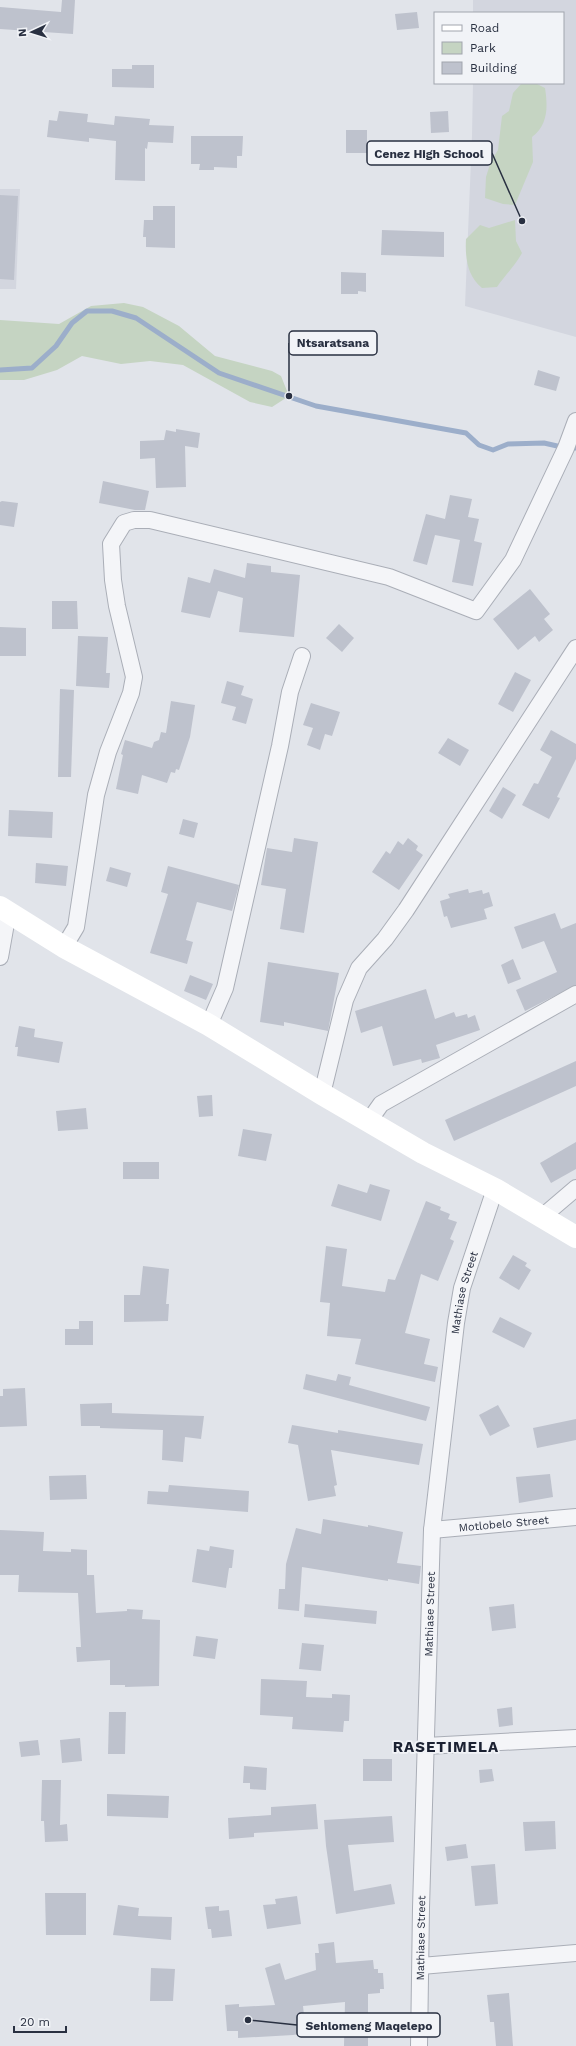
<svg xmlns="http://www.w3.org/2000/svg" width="576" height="2046" viewBox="0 0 576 2046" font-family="'Work Sans',sans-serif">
<rect width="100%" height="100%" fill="#e1e4ea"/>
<g fill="#d3d6df">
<polygon points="473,0 576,0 576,337 465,306 472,136 473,83 563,83 563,13 473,13"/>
<polygon points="0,189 20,189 16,289 0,289"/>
</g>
<g fill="#c5d4c2">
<path d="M 535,83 L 545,88 C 548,107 548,125 532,137 L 533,162 L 515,205 L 503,204 L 485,198 L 486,177 L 491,161 L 498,150 L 502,116 L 509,111 L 513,93 L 521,84 Z"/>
<path d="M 515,220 L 516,241 L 522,253 C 515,266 505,275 497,287 L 482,288 C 467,276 465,257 466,239 L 480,225 L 489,228 Z"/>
<polygon points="124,303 143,307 179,326 215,356 272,371 281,376 289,396 272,407 250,402 183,365 150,361 121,364 82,356 57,370 24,380 0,380 0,320 59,324 91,306"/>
</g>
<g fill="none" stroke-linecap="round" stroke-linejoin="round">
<polyline stroke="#9caeca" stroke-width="5" points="0,370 32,368 56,346 72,323 87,311 112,311 136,318 219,373 316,406 466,433 479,445 493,450 508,444 544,443 566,448 576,448"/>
</g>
<g fill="#bec2cd">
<polygon points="62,0 75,0 73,34 0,29 0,7 61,12"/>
<polygon points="417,12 419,28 397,30 395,14"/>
<polygon points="132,65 154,65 154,88 112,87 112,69 132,69"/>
<polygon points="59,111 88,114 87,122 114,125 115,116 150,119 149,125 174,126 173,143 148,142 147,149 145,148 145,181 115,180 116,141 89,138 89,142 47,137 49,120 57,121"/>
<polygon points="448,111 449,132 431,133 430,112"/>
<rect x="346" y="130" width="21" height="23"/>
<polygon points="191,136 243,136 242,156 237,156 237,168 214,167 214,170 199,170 200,164 191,164"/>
<polygon points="0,195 18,196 14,280 0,279"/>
<polygon points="153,206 175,206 175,248 146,247 146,237 143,237 144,220 153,220"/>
<polygon points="382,230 444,232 444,257 381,255"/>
<polygon points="341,272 366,273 366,292 358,291 358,294 341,294"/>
<polygon points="538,370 560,377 556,391 534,385"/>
<polygon points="176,429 200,433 198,448 185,446 186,487 156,488 155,458 140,459 140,441 164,440 166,430 176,432"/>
<polygon points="103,481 149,491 145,510 135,510 99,503"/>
<polygon points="450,495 472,499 468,517 479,519 474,541 482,543 473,586 452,582 460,540 435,535 427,565 413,561 426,514 445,519"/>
<polygon points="2,501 18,503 14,527 0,525 0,502"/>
<polygon points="247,563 271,566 271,572 300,575 294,637 239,632 243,598 218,591 210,618 181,612 188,577 210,583 214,569 245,578"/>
<polygon points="530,589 550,614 544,619 553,630 539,642 535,636 518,650 493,619"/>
<polygon points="52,601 77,601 78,629 52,629"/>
<polygon points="339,624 354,638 342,652 326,638"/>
<polygon points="0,627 26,628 26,656 0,656"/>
<polygon points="78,636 108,637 106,673 110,673 109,688 76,686"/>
<polygon points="515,672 531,680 513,712 498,704"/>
<polygon points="227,681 244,686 241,695 253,699 246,724 232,720 236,707 221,703"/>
<polygon points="60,689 74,690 71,777 58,777"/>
<polygon points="171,701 195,705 190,737 179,770 176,769 175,773 171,772 167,783 142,775 138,794 116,789 123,755 121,754 125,740 152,748 154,742 159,740 161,732 166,733"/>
<polygon points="311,703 340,712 332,736 325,734 320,750 307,745 313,728 303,725"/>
<polygon points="551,730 576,744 576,759 557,797 560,798 549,819 522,805 534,783 538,784 552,757 540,750"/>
<polygon points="448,738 469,750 460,766 438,753"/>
<polygon points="503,787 516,795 502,819 489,811"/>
<polygon points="9,810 53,812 52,838 8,836"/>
<polygon points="183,819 198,823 194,838 179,834"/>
<polygon points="294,838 318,842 304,933 280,929 286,889 261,885 267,848 292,852"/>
<polygon points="408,838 418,846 416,850 423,855 399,890 372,872 386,851 390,854 398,841 403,845"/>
<polygon points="36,863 68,866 66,886 35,883"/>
<polygon points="168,866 239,885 232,911 197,902 186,940 193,942 187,964 150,953 168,894 161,892"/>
<polygon points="110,867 131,873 127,887 106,881"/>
<polygon points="468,889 469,893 482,890 483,894 489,892 493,906 484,909 487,919 451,928 447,916 444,917 440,901 450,898 448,894"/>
<polygon points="555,913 561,929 576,923 576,985 525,1011 516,990 557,972 544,941 522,949 514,927"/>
<polygon points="513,959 521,979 508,984 501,965"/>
<polygon points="268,962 339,973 328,1031 284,1022 284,1026 260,1022"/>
<polygon points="190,975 213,984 206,1000 184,991"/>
<polygon points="426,989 435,1019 454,1012 456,1017 467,1014 468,1018 475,1015 480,1030 436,1045 440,1058 422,1063 421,1059 393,1066 382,1026 361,1033 355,1011"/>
<polygon points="19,1026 35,1029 34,1037 63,1042 59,1063 17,1056 18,1047 15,1047"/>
<polygon points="576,1061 576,1086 454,1141 445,1120"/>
<polygon points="212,1095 213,1116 199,1117 197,1096"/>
<polygon points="86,1108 88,1129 58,1131 56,1111"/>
<polygon points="243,1129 272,1134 266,1161 238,1156"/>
<polygon points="576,1142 576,1169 551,1183 540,1163"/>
<rect x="123" y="1162" width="36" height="17"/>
<polygon points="338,1184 367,1193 370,1184 390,1190 381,1221 331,1206"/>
<polygon points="426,1201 441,1207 440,1210 450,1214 448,1219 457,1222 450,1239 454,1241 438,1281 421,1274 405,1333 430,1339 424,1364 438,1367 435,1382 355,1364 361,1339 327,1336 330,1303 320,1302 326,1246 347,1249 342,1286 385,1292 388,1279 395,1280"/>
<polygon points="513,1255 527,1263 525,1266 531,1270 519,1290 499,1278"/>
<polygon points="143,1266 169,1269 166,1304 169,1304 168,1321 124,1322 124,1295 140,1295"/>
<polygon points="500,1317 532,1333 524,1348 492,1332"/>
<polygon points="79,1321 93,1321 93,1345 65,1345 65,1329 79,1329"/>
<polygon points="306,1374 336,1381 338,1374 351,1377 349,1385 430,1407 426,1421 303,1389"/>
<polygon points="25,1388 27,1426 0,1427 0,1396 3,1396 3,1389"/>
<polygon points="112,1403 112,1413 204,1416 201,1439 185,1437 183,1462 162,1460 163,1430 100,1428 100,1426 81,1426 80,1404"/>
<polygon points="498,1405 510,1426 490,1436 479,1415"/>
<polygon points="576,1419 576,1440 537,1448 533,1428"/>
<polygon points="292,1425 338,1433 338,1430 423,1444 419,1465 331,1450 337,1485 334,1486 336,1496 308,1501 298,1445 288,1443"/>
<polygon points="550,1474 553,1497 519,1503 516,1477"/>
<polygon points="86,1475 87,1499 50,1500 49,1476"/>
<polygon points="169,1485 249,1491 248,1512 147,1504 148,1491 168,1492"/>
<polygon points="323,1519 368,1527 368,1525 403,1532 397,1563 421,1566 419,1584 388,1579 388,1581 302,1567 299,1611 278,1609 279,1589 285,1589 286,1564 296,1528 321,1534"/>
<polygon points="0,1530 44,1532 43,1551 71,1552 71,1549 87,1550 87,1575 94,1575 96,1613 127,1611 127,1609 143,1610 142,1619 160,1620 159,1686 125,1687 125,1685 110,1685 110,1660 77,1662 76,1647 81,1647 78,1593 18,1592 19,1575 0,1575"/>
<polygon points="210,1546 234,1550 232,1568 229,1568 226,1588 192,1582 197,1549 209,1551"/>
<polygon points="305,1604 377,1611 376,1624 304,1617"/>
<polygon points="514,1604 516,1628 492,1631 489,1607"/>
<polygon points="196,1636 218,1639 215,1659 193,1656"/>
<polygon points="302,1643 324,1645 321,1671 299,1669"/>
<polygon points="261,1679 307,1681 306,1697 332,1698 332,1694 350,1695 349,1721 344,1721 343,1732 292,1729 293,1717 260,1715"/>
<polygon points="512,1707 513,1725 499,1727 497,1709"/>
<polygon points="109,1712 126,1712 125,1754 108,1754"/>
<polygon points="80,1738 82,1761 62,1763 60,1740"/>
<polygon points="38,1740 40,1755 21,1757 19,1742"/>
<rect x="363" y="1759" width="29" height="22"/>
<polygon points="244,1766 267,1768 266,1790 250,1789 250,1783 243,1783"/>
<polygon points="492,1769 494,1781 480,1783 479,1770"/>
<polygon points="42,1780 61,1780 60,1825 67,1824 68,1841 45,1842 44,1821 41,1821"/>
<polygon points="107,1794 169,1796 168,1818 107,1816"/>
<polygon points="316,1804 318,1829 254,1833 254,1837 229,1839 228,1818 271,1815 271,1807"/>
<polygon points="392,1816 394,1842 348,1845 354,1891 391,1884 395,1904 336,1914 326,1846 324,1820"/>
<polygon points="555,1821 556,1849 525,1851 523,1822"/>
<polygon points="466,1844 468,1858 447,1861 445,1847"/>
<polygon points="495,1864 498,1904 475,1906 471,1866"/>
<polygon points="45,1893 86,1893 86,1935 46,1935"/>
<polygon points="297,1896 301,1924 267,1929 263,1905 276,1904 275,1899"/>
<polygon points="118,1905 139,1908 138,1916 172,1917 171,1940 113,1935"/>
<polygon points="219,1906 219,1911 229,1910 232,1936 212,1938 211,1929 208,1929 205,1907"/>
<polygon points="334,1942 336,1963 373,1960 374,1969 378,1969 378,1973 383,1973 384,1989 380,1989 380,1993 368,1994 368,2046 344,2046 345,2002 303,2006 306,2033 293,2035 238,2038 238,2031 227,2031 225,2005 239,2004 239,2007 275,2005 265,1968 280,1963 285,1980 316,1970 315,1953 319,1953 318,1944"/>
<polygon points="151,1968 175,1969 173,2001 150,2001"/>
<polygon points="509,1993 513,2046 496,2046 494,2022 490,2022 487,1995"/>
</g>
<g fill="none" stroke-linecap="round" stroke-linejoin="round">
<defs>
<g id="minor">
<polyline points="64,947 76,927 96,795 108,752 131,693 134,677 117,606 113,580 111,544 124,523 134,520 150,520 389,577 476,611 513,560 566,448 576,421"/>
<polyline points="0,957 8,912"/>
<polyline points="209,1025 225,988 280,746 290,692 302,656"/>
<polyline points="322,1094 345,1000 359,968 385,939 406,910 576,648"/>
<polyline points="369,1121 381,1104 576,994"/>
<polyline points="542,1217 576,1188"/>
<path id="s1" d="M 432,1530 L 576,1517"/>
<polyline points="426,1746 576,1738"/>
<polyline points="421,1966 576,1953"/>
<path id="s2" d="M 419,2046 L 421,1908 L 432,1530 L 456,1323 L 462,1288 L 495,1189"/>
</g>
</defs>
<use href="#minor" stroke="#aaaeb7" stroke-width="18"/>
<use href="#minor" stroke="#f4f5f8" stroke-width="16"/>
<polyline stroke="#fff" stroke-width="22" points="0,907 64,947 209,1025 322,1094 423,1153 495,1189 576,1237"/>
</g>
<g text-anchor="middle" stroke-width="3.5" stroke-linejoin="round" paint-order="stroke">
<g font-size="11" fill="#293041" stroke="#f1f3f7">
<text dy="4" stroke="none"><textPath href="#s2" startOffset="756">Mathiase Street</textPath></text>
<text dy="4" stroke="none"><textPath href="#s1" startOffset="72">Motlobelo Street</textPath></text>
<text dy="4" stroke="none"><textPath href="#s2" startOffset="432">Mathiase Street</textPath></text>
<text dy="4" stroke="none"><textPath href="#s2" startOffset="108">Mathiase Street</textPath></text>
</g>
<g font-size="15" font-weight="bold" letter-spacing="1" fill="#1b2132" stroke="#f1f3f7">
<text x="446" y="1752">RASETIMELA</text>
</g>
</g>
<path fill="none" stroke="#293041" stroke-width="1.5" d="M522 221L492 153M289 396L289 343M248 2020L297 2025"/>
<g fill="#293041" stroke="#f1f3f7" stroke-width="1.5">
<circle cx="522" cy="221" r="4"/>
<circle cx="289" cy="396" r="4"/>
<circle cx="248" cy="2020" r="4"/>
</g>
<g fill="#f1f3f7" stroke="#293041" stroke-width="1.5">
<rect x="367" y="141" width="125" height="24" rx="4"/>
<rect x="289" y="331" width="88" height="24" rx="4"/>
<rect x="297" y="2013" width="143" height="24" rx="4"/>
</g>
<g font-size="12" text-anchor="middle" font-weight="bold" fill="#293041">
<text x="429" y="158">Cenez High School</text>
<text x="333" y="347">Ntsaratsana</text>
<text x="369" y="2030">Sehlomeng Maqelepo</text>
</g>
<rect x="434" y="12" width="130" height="72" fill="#f1f3f7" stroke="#a1a5ae"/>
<rect x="442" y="25" width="20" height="6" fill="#ffffff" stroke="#a1a5ae"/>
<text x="470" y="32" font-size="12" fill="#293041">Road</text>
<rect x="442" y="42" width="20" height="12" fill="#c5d4c2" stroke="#a1a5ae"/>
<text x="470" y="52" font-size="12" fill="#293041">Park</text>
<rect x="442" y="62" width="20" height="12" fill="#bec2cd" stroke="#a1a5ae"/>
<text x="470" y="72" font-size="12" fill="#293041">Building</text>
<g transform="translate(32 32) rotate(266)" stroke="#f1f3f7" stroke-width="3" paint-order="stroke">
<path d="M0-3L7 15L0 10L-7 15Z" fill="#293041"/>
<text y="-6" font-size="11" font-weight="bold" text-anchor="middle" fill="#293041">N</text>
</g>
<path d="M14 2026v6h52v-6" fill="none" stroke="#293041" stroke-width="2"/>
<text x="20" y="2026" font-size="12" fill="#293041" stroke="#f1f3f7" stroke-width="3" paint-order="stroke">20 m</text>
</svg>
